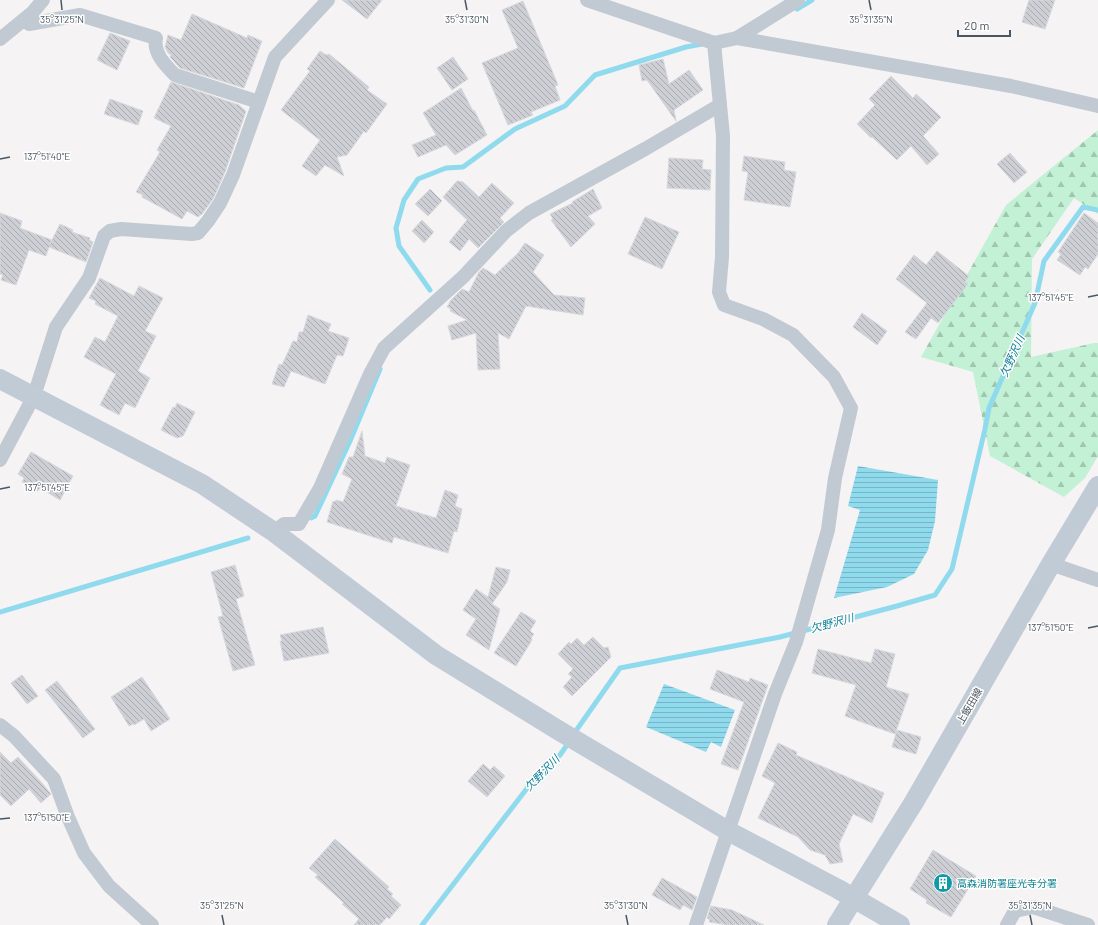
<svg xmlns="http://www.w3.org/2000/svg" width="1098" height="925" viewBox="0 0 1098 925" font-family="Barlow,'Noto Sans JP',sans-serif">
<defs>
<pattern id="forest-firs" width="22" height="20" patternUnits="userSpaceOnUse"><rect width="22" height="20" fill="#c3f1d5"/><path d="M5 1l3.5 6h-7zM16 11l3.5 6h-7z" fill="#a0c6b0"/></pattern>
<pattern id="water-rules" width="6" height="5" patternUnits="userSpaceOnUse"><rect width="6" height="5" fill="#90daee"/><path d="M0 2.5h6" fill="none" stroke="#78b4c4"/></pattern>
<pattern id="building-back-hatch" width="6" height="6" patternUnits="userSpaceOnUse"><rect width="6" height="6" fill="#cdcfd5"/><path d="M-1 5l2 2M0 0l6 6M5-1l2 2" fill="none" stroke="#a8abb0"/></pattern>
</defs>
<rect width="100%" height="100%" fill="#f5f3f3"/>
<polygon fill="url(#forest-firs)" points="1098,130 1098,214 1074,198 1032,259 1031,357 1094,343 1098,343 1098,456 1085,478 1064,497 990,456 973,372 921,357 1006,205"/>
<g fill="url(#water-rules)">
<polygon points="858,466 938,480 935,521 928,550 914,574 887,587 834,598 860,510 848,506"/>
<polygon points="664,684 735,710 721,747 711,742 706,752 646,727"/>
</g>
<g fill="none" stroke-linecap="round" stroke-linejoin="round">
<g stroke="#90daee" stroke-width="5">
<polyline points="797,9 812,0"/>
<polyline points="430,290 399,246 396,228 404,200 418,179 446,168 463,167 515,129 565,106 595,75 686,47 702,44"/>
<polyline points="311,518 315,516 350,441 380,369"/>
<polyline points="0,612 248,538"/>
<polyline points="573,735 620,668 780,637 897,606 935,595 952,569 985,429 989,408 1035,303 1044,261 1083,207 1098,210"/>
<polyline points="422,925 528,787 560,755 569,742"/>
</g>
</g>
<g fill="url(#building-back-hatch)" stroke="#d7d9de">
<polygon points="342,0 382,0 367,19"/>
<polygon points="1029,0 1055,0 1045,29 1022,22"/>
<polygon points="523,1 558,85 555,86 560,100 531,112 533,115 508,125 482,63 518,48 502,10"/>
<polygon points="192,14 247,38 248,35 262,41 244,88 180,68 170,57 171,55 168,53 165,47 168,35 181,40"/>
<polygon points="110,33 130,41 117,70 97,60"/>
<polygon points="320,51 326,55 329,54 369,87 367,90 387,104 366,133 364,131 347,155 337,157 344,176 325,165 316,176 302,166 320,140 281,110 310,71 307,69"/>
<polygon points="453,57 468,79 452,90 437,68"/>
<polygon points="663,59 669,84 689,70 703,90 674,110 676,121 647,80 642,81 639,65"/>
<polygon points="891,76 913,98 916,94 941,117 923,136 939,154 927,165 911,146 897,160 872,137 871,138 857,124 875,105 869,99"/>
<polygon points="171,82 239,105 246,111 225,172 213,199 202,214 198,217 187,211 182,219 142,197 143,195 136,192 160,152 157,150 171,126 154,118"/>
<polygon points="461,88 473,111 474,110 487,135 455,155 446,145 418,157 412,145 436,135 423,113"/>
<polygon points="110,99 143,111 138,125 104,114"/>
<polygon points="1010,153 1027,172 1014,183 997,164"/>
<polygon points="744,156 785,162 784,170 796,172 790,207 744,200 748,172 742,171"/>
<polygon points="669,158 703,160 702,169 711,170 710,190 667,188"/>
<polygon points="457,181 463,182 479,197 492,183 514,203 500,218 504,222 478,248 469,239 460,251 449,242 467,220 443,197"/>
<polygon points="430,189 442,201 428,216 415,204"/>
<polygon points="593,189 602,208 588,216 595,224 571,247 551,220 553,219 550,214 573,203 572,202"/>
<polygon points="0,213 22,221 20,228 52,240 50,244 60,224 73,230 72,232 90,238 89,240 93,242 86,262 49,247 46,256 29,250 16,285 1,280 3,275 0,274"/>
<polygon points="1084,213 1098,223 1098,254 1088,269 1085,267 1080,275 1057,260 1061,254 1058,252"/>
<polygon points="645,217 679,232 662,269 628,254"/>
<polygon points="422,220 434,232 424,243 412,231"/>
<polygon points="525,243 544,255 533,272 554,295 585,298 583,315 526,306 509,339 498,333 500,369 478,370 476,333 452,340 448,326 467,320 450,311 451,309 447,307 451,300 462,289 469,292 479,272 483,268 495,275 518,253"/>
<polygon points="937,251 969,276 965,282 968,284 938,323 931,318 916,339 905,332 927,303 896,279 914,255 926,265"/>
<polygon points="100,278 134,296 139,286 163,298 145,331 156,336 138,371 150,378 135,408 125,403 119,415 100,405 116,374 84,357 95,337 105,342 118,316 95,304 96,301 89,298"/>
<polygon points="862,313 887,331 877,345 853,327"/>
<polygon points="308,315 331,324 328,331 349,338 343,356 337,355 325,384 291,371 284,387 272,384 279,364 282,365 293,341 297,342 299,332 303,332"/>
<polygon points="177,403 195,412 183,436 177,438 161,430 173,407 175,408"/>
<polygon points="362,431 365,456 385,463 387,457 410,465 396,506 436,518 445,490 458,495 455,506 462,509 457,532 454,531 448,553 394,537 392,543 327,522 333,501 334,502 336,500 343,502 352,479 342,474 349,457 353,457"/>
<polygon points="31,452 73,476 60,500 40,488 38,491 22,482 24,478 18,474"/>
<polygon points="235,565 244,596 236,599 255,665 233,671 218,617 223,616 211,572"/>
<polygon points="496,567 510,570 507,582 492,604 500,609 489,650 466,635 476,619 463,610 476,589 488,597"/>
<polygon points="521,612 536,621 530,631 534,634 531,638 532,640 516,666 494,653"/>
<polygon points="323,627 329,653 284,661 280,641 282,641 280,635"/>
<polygon points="593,637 604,648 608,647 611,657 572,696 563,687 572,677 568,674 573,669 558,654 569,642 571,644 577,638 584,645"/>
<polygon points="818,649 871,663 875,649 895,654 886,687 909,694 895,734 845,716 856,685 812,673"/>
<polygon points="717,670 749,682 750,678 768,685 738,770 721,764 744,702 710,689"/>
<polygon points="22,675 38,696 27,704 11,683"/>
<polygon points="142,677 170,719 151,731 144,719 134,725 133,724 129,726 111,697"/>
<polygon points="57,681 95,729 83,738 45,690"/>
<polygon points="897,730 921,737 916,754 892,747"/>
<polygon points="778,743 797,752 796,755 884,793 872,823 853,814 839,844 843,862 830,864 825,855 810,850 798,837 758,818 775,783 762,776"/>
<polygon points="0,752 11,763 18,757 42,783 51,794 41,803 29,789 11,806 0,795"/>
<polygon points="483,764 490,770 494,766 505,776 487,797 468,781"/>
<polygon points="335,839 389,887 387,889 393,894 391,896 401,905 389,919 387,917 380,925 354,925 359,919 342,904 344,903 315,877 318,875 309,868"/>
<polygon points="933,850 976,876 951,917 926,903 927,900 910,889"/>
<polygon points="662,878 697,897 692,910 683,905 680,910 652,895"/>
<polygon points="711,906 732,910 764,925 728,925 709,922 710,920 707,918"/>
</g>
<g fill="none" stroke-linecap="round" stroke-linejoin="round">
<g stroke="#c1cad2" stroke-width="14">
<polyline points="587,0 714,43 737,38 798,0"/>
<path d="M 25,19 L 29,24 L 80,15 L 156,38 C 153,53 165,65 175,75 L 259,102"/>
<polyline points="737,38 1011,86 1098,106"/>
<polyline points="0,39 32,13 43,0"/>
<polyline points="0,460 34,396 56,327 89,278 104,236 110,231 121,229 192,234 198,233 208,221 220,203 233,175 275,57 328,0"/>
<polyline points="274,532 284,524 299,524 320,488 370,374 384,348 463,277 506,231 529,213 645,149 720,105"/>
<polyline points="1051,564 1098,580"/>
<polyline points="0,725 14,736 54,779 68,817 84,853 109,886 152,925"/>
<polyline points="696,925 775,694 796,642 828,530 835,478 851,408 834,377 793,335 763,319 724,305 719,292 722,257 723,136 714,43"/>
<polyline points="1007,925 1015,911 1033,907 1088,925"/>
</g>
<g stroke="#c1cbd6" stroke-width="20">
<polyline points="0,379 202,484 274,532 436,655 558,730 728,831 838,889 900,925"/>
<polyline points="837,925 914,802 1051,564 1098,486"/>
</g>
</g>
<path fill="none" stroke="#4a5661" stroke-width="1.5" d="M 61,0 L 62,10M 465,0 L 467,10M 869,0 L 871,10M 0,159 L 10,157M 1088,297 L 1098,295M 0,489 L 10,487M 1088,628 L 1098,626M 0,819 L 10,818M 222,915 L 224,925M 626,915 L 628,925M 1030,915 L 1032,925"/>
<defs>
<symbol id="building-disc" viewBox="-11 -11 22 22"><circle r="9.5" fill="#0f9aa8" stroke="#fff"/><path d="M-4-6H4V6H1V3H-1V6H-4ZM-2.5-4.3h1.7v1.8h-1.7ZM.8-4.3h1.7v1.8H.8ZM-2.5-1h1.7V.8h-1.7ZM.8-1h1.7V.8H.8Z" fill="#fff"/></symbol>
</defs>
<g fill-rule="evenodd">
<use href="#building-disc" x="932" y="872" width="22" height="22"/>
</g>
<g text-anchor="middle" stroke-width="3" stroke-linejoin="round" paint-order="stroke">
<g font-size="10" fill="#4a5661" stroke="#fff">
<text transform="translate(969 706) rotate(-60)" y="4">上飯田線</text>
</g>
<g font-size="10" fill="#0d838f" stroke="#fff" text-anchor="start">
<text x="957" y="887">高森消防署座光寺分署</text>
</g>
<g font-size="11" font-style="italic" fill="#0c7c9b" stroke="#fff">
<text transform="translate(1012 356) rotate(-66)" y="4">欠野沢川</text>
<text transform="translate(832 623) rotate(-15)" y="4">欠野沢川</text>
<text transform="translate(542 773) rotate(-46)" y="4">欠野沢川</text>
</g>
</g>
<g font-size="10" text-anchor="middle" fill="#4a5661" stroke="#fff" stroke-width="3" stroke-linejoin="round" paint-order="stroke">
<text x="62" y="23">35°31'25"N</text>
<text x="467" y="23">35°31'30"N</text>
<text x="871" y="23">35°31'35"N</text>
<text x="47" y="160">137°51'40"E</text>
<text x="1051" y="301">137°51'45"E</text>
<text x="47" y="491">137°51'45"E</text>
<text x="1051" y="631">137°51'50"E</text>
<text x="47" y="821">137°51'50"E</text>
<text x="222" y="909">35°31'25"N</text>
<text x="626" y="909">35°31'30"N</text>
<text x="1030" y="909">35°31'35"N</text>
</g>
<path d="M958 30v6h52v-6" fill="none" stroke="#4a5661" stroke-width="2"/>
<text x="964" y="30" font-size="12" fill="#4a5661" stroke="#ffffff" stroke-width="3" paint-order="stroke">20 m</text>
</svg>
